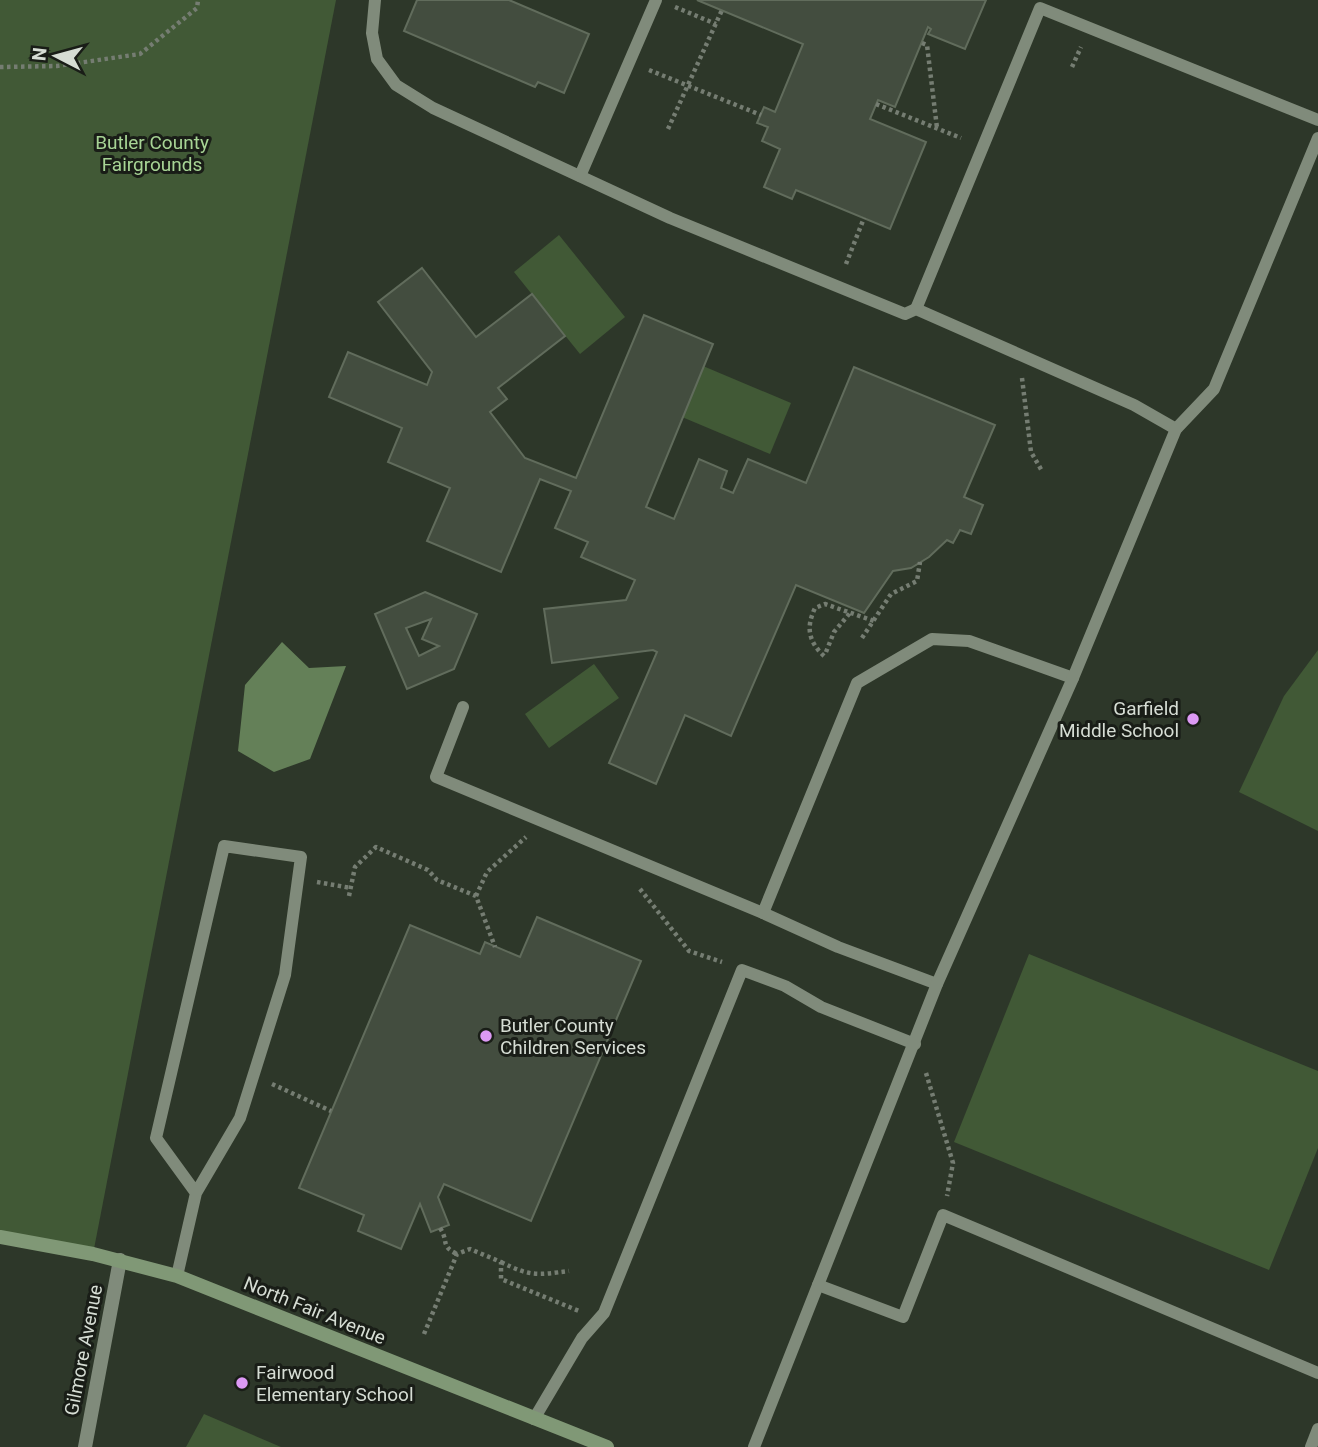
<svg xmlns="http://www.w3.org/2000/svg" width="1318" height="1447" viewBox="0 0 1318 1447" font-family="Roboto,sans-serif">
<rect width="100%" height="100%" fill="#2d3729"/>
<g fill="#415936">
<polygon points="0,0 336,0 93,1254 0,1237"/>
<polygon points="559,235 625,317 580,354 514,272"/>
<polygon points="703,366 791,403 770,454 682,417"/>
<polygon points="1318,650 1318,831 1239,792 1284,696"/>
<polygon points="594,664 619,698 549,748 525,714"/>
<polygon points="1029,954 1318,1071 1318,1148 1269,1270 954,1142"/>
<polygon points="204,1414 281,1447 186,1447"/>
</g>
<polygon fill="#648058" points="282,642 309,668 346,666 310,759 274,772 238,751 245,685"/>
<g fill="#434d3f" stroke="#616c5c" stroke-width="2" fill-rule="evenodd">
<polygon points="417,0 509,0 589,34 564,93 538,82 535,87 404,31"/>
<polygon points="697,0 986,0 965,49 928,34 931,29 928,27 895,107 878,100 870,119 926,142 890,229 796,190 792,199 764,187 780,149 762,141 768,127 757,123 764,107 775,112 803,44"/>
<polygon points="422,268 476,337 532,294 565,336 498,388 507,399 490,412 525,458 576,478 644,315 713,344 646,507 674,519 699,459 727,471 721,488 733,493 748,459 806,483 854,367 995,425 964,497 983,505 971,534 960,530 953,543 947,540 929,557 911,568 893,571 864,613 796,585 731,736 685,715 656,784 609,763 657,652 653,650 552,663 544,609 626,600 635,580 581,557 588,542 555,528 571,491 540,479 501,572 427,541 450,488 388,462 402,428 329,397 348,352 427,385 432,372 378,302"/>
<path d="M 425,592 L 477,614 L 454,669 L 407,689 L 375,614 ZM 431,619 L 422,639 L 439,646 L 419,656 L 406,628 Z"/>
<polygon points="537,917 641,961 531,1221 444,1184 438,1197 449,1225 431,1232 420,1204 401,1249 358,1231 364,1215 299,1188 410,925 480,954 485,942 520,957"/>
</g>
<g fill="none" stroke-linecap="round" stroke-linejoin="round">
<g stroke="#757d72" stroke-width="4.5" stroke-dasharray="3.5 3.5" stroke-linecap="butt">
<polyline points="675,7 716,24"/>
<polyline points="922,43 927,45 937,128"/>
<polyline points="0,67 57,66 140,54 197,8 198,0"/>
<polyline points="1072,67 1081,47"/>
<polyline points="649,70 761,115"/>
<polyline points="876,104 961,138"/>
<polyline points="668,129 722,10"/>
<polyline points="846,264 864,218"/>
<polyline points="1022,378 1031,452 1042,471"/>
<polyline points="862,638 891,594 917,581 920,562"/>
<polyline points="826,652 834,632 850,613"/>
<path d="M 824,656 C 808,641 806,627 815,608 L 825,604 L 874,621"/>
<polyline points="317,882 351,888"/>
<polyline points="640,889 689,951 722,962"/>
<polyline points="349,896 355,867 376,847 428,870 437,880 476,896 495,947"/>
<polyline points="476,896 487,872 526,837"/>
<polyline points="926,1073 953,1163 947,1196"/>
<polyline points="272,1084 331,1111"/>
<path d="M 440,1228 C 449,1241 440,1246 457,1254"/>
<path d="M 501,1262 C 531,1277 537,1275 569,1271"/>
<polyline points="424,1334 457,1254 470,1249 501,1262 501,1279 579,1311"/>
</g>
<g stroke="#808b7b" stroke-width="12">
<polyline points="375,0 372,33 377,59 396,85 433,108 670,218 905,314 916,309 1134,405 1176,429"/>
<polyline points="580,176 656,0"/>
<polyline points="916,309 1040,8 1318,120"/>
<polyline points="463,707 436,777 763,913 838,947 937,984"/>
<polyline points="763,913 857,683 932,639 969,641 1073,678"/>
<polyline points="177,1276 196,1193 240,1118 285,975 301,857 224,846 156,1138 196,1193"/>
<polyline points="818,1285 903,1317 943,1215 1318,1373"/>
<polyline points="534,1419 582,1338 604,1313 742,970 785,986 821,1007 915,1044"/>
<polyline points="754,1447 937,984 1073,678 1176,429 1214,389 1318,138"/>
<polyline points="1311,1447 1318,1429"/>
</g>
<polyline stroke="#808b7b" stroke-width="14" points="85,1447 120,1260"/>
<polyline stroke="#809876" stroke-width="14" points="0,1237 93,1254 177,1276 607,1447"/>
</g>
<g fill="#dc99f4" stroke="#191d17" stroke-width="2.5">
<circle cx="1193" cy="719" r="7"/>
<circle cx="486" cy="1036" r="7"/>
<circle cx="242" cy="1383" r="7"/>
</g>
<g text-anchor="middle" stroke-width="6" stroke-linejoin="round" paint-order="stroke">
<g font-size="19" fill="#a7d495" stroke="#191d17">
<text x="152" y="149">Butler County<tspan x="152" dy="22">Fairgrounds</tspan></text>
</g>
<g font-size="19" fill="#d6ddd4" stroke="#191d17" text-anchor="start">
<text x="1179" y="715" text-anchor="end">Garfield<tspan x="1179" dy="22">Middle School</tspan></text>
<text x="500" y="1032">Butler County<tspan x="500" dy="22">Children Services</tspan></text>
<text x="256" y="1379">Fairwood<tspan x="256" dy="22">Elementary School</tspan></text>
</g>
<g font-size="19" fill="#d6ddd4" stroke="#191d17">
<text transform="translate(315 1310) rotate(22)" y="7">North Fair Avenue</text>
<text transform="translate(83 1350) rotate(-79)" y="7">Gilmore Avenue</text>
</g>
</g>
<g transform="translate(56 56) rotate(276)" stroke="#191d17" stroke-width="5" paint-order="stroke">
<path d="M0-5L12 26L0 18L-12 26Z" fill="#d6ddd4"/>
<text y="-10" font-size="19" font-weight="bold" text-anchor="middle" fill="#d6ddd4">N</text>
</g>
</svg>
